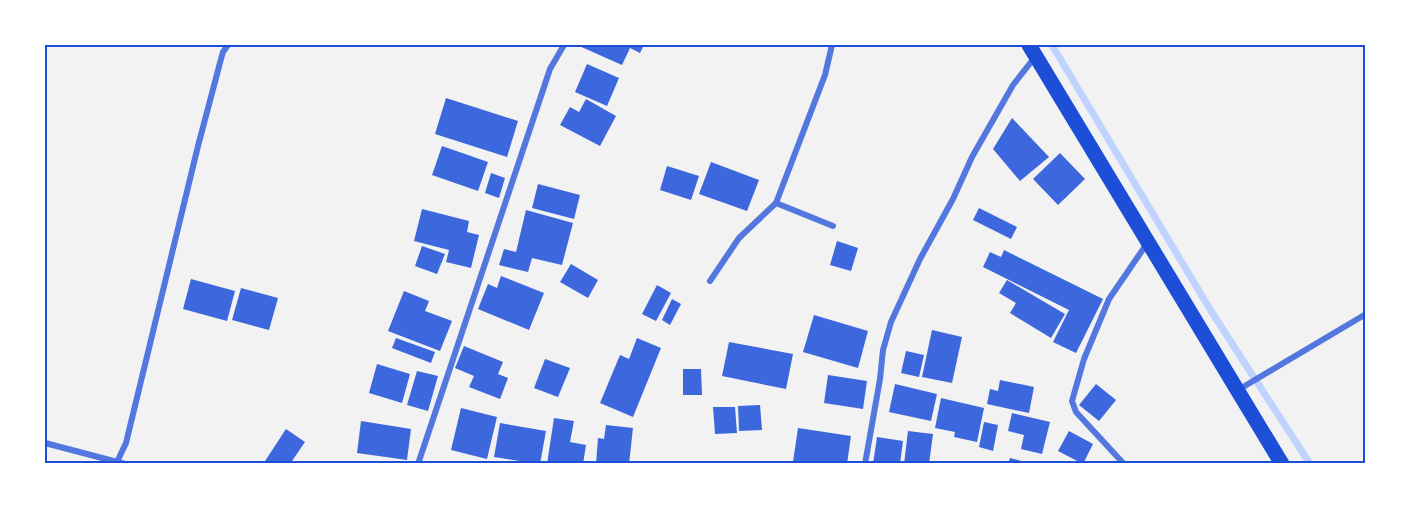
<svg xmlns="http://www.w3.org/2000/svg" width="1411" height="509" viewBox="0 0 1411 509" font-family="'Exo 2',sans-serif">
<rect width="100%" height="100%" fill="#f2f2f2"/>
<g fill="none" stroke-linecap="round" stroke-linejoin="round">
<polyline stroke="#bfd3fe" stroke-width="7" points="1052,45 1211,311 1310,464"/>
</g>
<g fill="#3d67dc">
<polygon points="577,45 644,45 640,53 630,48 622,65"/>
<polygon points="587,64 619,78 607,106 575,92"/>
<polygon points="446,98 518,121 507,157 435,134"/>
<polygon points="586,99 616,116 600,146 560,125 570,107 579,112"/>
<polygon points="1012,118 1049,157 1020,181 993,149"/>
<polygon points="442,146 488,162 478,191 432,175"/>
<polygon points="1060,153 1085,179 1058,205 1033,179"/>
<polygon points="711,162 759,180 747,211 699,194"/>
<polygon points="667,166 699,176 691,200 660,190"/>
<polygon points="491,173 505,178 499,198 485,193"/>
<polygon points="538,184 580,195 574,219 532,208"/>
<polygon points="979,208 1017,227 1011,239 973,220"/>
<polygon points="422,209 469,221 467,232 479,235 471,268 446,262 449,250 414,241"/>
<polygon points="526,210 573,223 562,265 532,258 528,272 499,265 504,249 516,252"/>
<polygon points="837,241 858,248 851,271 830,265"/>
<polygon points="422,246 445,254 437,274 415,266"/>
<polygon points="1004,250 1103,299 1076,353 1053,342 1069,310 983,267 990,252 1001,257"/>
<polygon points="571,264 598,280 588,298 560,282"/>
<polygon points="501,276 544,293 529,330 478,309 488,284 497,288"/>
<polygon points="191,279 235,291 227,321 183,309"/>
<polygon points="1007,280 1065,314 1051,338 1010,313 1016,303 999,293"/>
<polygon points="657,285 671,293 656,321 642,314"/>
<polygon points="241,288 278,298 269,330 232,320"/>
<polygon points="404,291 429,301 425,311 452,321 440,351 388,331"/>
<polygon points="672,299 681,304 670,325 662,320"/>
<polygon points="814,315 868,331 858,368 803,352"/>
<polygon points="932,330 962,337 952,383 922,377"/>
<polygon points="396,338 435,352 431,363 392,348"/>
<polygon points="637,338 661,348 633,417 600,403 620,355 629,359"/>
<polygon points="729,342 793,354 786,389 722,376"/>
<polygon points="464,346 503,362 498,374 508,378 500,399 469,387 474,376 455,368"/>
<polygon points="906,351 924,355 919,377 901,373"/>
<polygon points="545,359 570,368 558,397 534,388"/>
<polygon points="377,364 410,374 402,403 369,393"/>
<polygon points="683,369 701,369 702,395 683,395"/>
<polygon points="417,371 438,376 428,411 407,405"/>
<polygon points="828,375 867,381 863,409 824,403"/>
<polygon points="1000,380 1034,387 1029,413 987,404 990,389 998,391"/>
<polygon points="895,384 937,394 931,421 889,412"/>
<polygon points="1096,384 1116,400 1099,421 1079,405"/>
<polygon points="941,398 984,408 977,442 954,437 955,432 935,428"/>
<polygon points="760,405 762,430 739,431 738,406"/>
<polygon points="713,407 735,407 737,433 715,434"/>
<polygon points="461,408 497,417 487,459 451,450"/>
<polygon points="1012,413 1050,422 1042,454 1021,449 1024,435 1008,431"/>
<polygon points="554,418 574,421 570,442 586,445 583,464 547,464"/>
<polygon points="361,421 411,429 407,460 357,453"/>
<polygon points="984,422 998,425 993,451 979,447"/>
<polygon points="500,423 546,431 540,464 494,457"/>
<polygon points="606,425 633,428 629,464 596,464 598,438 604,439"/>
<polygon points="798,428 851,436 847,464 804,464 793,462"/>
<polygon points="286,429 305,442 290,464 263,464"/>
<polygon points="908,431 933,434 929,464 904,464"/>
<polygon points="1069,431 1093,444 1083,464 1058,451"/>
<polygon points="877,437 903,441 900,464 873,464"/>
<polygon points="1010,458 1029,463 1029,464 1008,464"/>
</g>
<g fill="none" stroke-linecap="round" stroke-linejoin="round">
<g stroke="#5277de" stroke-width="6">
<polyline points="776,203 833,226"/>
<polyline points="710,281 739,238 776,203 825,75 832,45"/>
<polyline points="1238,390 1366,314"/>
<polyline points="45,443 125,464"/>
<polyline points="117,462 126,443 198,146 221,59 223,52 228,45"/>
<polyline points="418,464 550,69 564,45"/>
<polyline points="865,464 880,379 883,350 891,322 920,259 953,199 972,157 1013,85 1035,57"/>
<polyline points="1124,464 1076,412 1072,401 1084,359 1109,299 1148,242"/>
</g>
<polyline stroke="#1d4ed8" stroke-width="15" points="1029,45 1282,464"/>
</g>
<rect width="1411" height="509" fill="none" stroke="#ffffff" stroke-width="93"/>
<rect x="46" y="46" width="1318" height="416" fill="none" stroke="#1d4ed8" stroke-width="2"/>
</svg>
